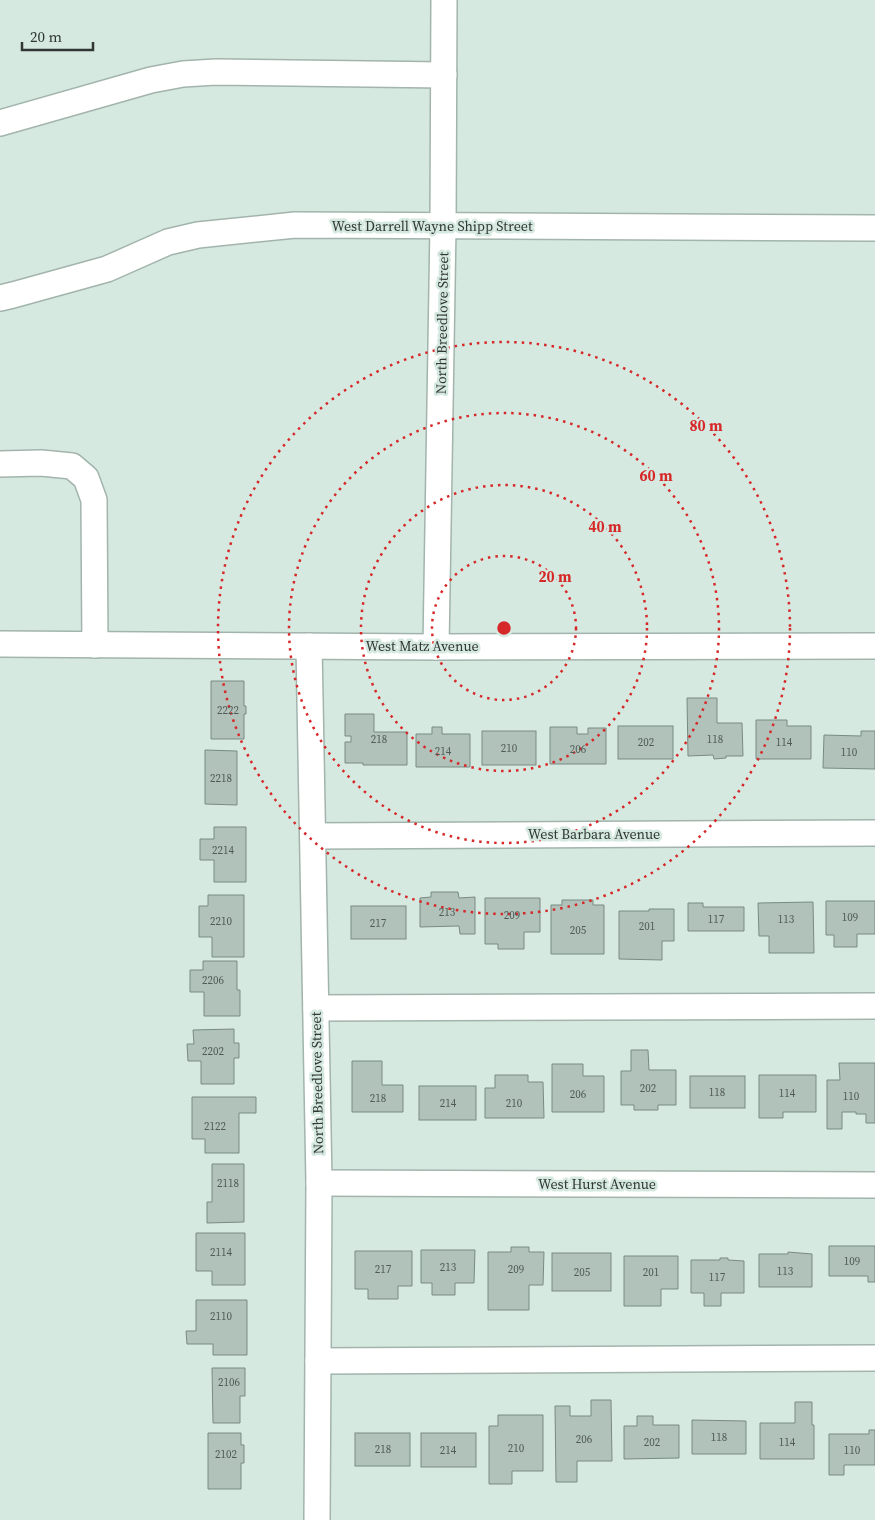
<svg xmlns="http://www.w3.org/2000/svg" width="875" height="1520" viewBox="0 0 875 1520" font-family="'Source Serif 4',serif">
<rect width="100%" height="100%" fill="#d6e9e1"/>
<g fill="#b0c2ba" stroke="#798a82">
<polygon points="211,681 244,681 244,706 246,706 246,714 244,714 244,739 211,739"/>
<polygon points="687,698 717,698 717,723 742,723 743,756 726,756 726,758 714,759 713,755 688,756"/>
<polygon points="345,714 374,714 374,732 407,732 407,765 363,765 363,763 345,763 345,742 351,742 351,736 345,736"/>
<polygon points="756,720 787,720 787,726 811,726 811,759 756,759"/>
<rect x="618" y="726" width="55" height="33"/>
<polygon points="432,727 442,727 442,734 470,734 470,767 416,767 416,734 432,734"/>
<polygon points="550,727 577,727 577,734 588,734 588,728 606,728 606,764 550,764"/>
<rect x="482" y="731" width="54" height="34"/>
<polygon points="861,731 875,731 875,769 823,768 824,735 861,736"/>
<polygon points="205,750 237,751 237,805 205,804"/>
<polygon points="214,827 246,827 246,882 214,882 214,860 200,860 200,839 214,839"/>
<polygon points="431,892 458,892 459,898 475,897 475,934 460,934 459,926 420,927 420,898 431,897"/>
<polygon points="208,895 244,895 244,957 212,957 212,937 199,937 199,906 208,906"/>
<polygon points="485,898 540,898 540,932 524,932 524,949 498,949 498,944 485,944"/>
<polygon points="562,900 593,900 593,905 604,905 604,954 551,954 551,905 562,905"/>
<polygon points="826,901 875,901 875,934 857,934 857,947 834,947 834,935 826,935"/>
<polygon points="813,902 814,953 769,953 769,936 759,936 758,903"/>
<polygon points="688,903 703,903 703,907 744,907 744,931 688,931"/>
<rect x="351" y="906" width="55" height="33"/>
<polygon points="649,909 674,909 674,941 662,941 662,960 619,959 619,911 649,911"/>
<polygon points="203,961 237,961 237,990 240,990 240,1016 204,1016 204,992 190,992 190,970 203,970"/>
<polygon points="234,1029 234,1043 239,1043 239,1058 234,1058 234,1084 201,1084 201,1061 188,1061 187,1044 194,1044 193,1030"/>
<polygon points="631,1050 648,1050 649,1070 676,1070 676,1105 658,1105 658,1110 634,1110 634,1105 621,1105 621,1071 631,1071"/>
<polygon points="352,1061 382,1061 382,1085 403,1085 403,1112 352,1112"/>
<polygon points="839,1063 875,1063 875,1123 866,1123 866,1114 856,1114 856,1112 842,1112 842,1129 827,1129 827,1080 840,1080"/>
<polygon points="552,1064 583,1064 583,1076 604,1076 604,1112 552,1112"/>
<polygon points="495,1075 528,1075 528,1082 543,1082 544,1118 485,1118 485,1088 495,1088"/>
<polygon points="759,1075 816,1075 816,1112 783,1112 783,1118 759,1118"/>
<rect x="690" y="1076" width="55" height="32"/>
<rect x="419" y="1086" width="57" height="34"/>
<polygon points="192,1097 256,1097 256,1113 239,1113 239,1153 205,1153 205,1139 192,1139"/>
<polygon points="212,1164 244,1164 244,1222 207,1223 207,1202 212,1202"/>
<polygon points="196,1233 245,1233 245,1285 212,1285 212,1271 196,1271"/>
<polygon points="829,1246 875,1246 875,1282 868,1282 868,1276 829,1276"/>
<polygon points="511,1247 529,1247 529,1252 544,1252 543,1285 529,1285 529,1310 488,1310 488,1252 511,1252"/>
<polygon points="421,1250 475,1250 474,1283 455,1283 455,1295 432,1295 432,1283 421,1283"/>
<polygon points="355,1251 412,1251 412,1286 398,1286 398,1299 368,1299 368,1289 355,1289"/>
<polygon points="788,1252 812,1254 812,1287 759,1287 759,1254 788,1254"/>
<rect x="552" y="1253" width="59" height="38"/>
<polygon points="624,1256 678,1256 678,1289 661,1289 661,1306 624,1306"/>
<polygon points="720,1258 728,1258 728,1260 744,1261 744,1293 721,1293 721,1306 704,1306 704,1293 691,1293 691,1260 720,1260"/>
<polygon points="196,1300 247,1300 247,1355 213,1355 213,1344 187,1344 186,1331 196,1331"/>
<polygon points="212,1368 245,1368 245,1396 240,1396 240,1423 213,1423"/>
<polygon points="591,1400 611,1400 612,1461 577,1461 577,1482 556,1482 555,1406 570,1406 570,1416 591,1416"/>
<polygon points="795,1402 812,1402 812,1425 814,1425 814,1459 760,1459 760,1423 795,1423"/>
<polygon points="498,1415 543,1415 543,1471 512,1471 512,1484 489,1484 489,1426 498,1426"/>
<polygon points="637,1416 653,1416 653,1425 679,1425 679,1458 624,1459 624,1426 637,1426"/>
<polygon points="692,1420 746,1421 746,1454 692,1454"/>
<polygon points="869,1430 875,1430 875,1465 844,1465 844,1475 829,1475 829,1434 869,1434"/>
<polygon points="208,1433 241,1433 241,1445 244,1445 244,1463 241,1463 241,1489 208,1489"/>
<rect x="355" y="1433" width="55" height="33"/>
<rect x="421" y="1433" width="55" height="34"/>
</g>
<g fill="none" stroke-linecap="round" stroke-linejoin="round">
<defs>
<g id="minor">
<polyline points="0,123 151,80 183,74 216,72 444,75"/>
<polyline points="0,298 13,295 107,269 168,242 198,235 295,225 875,228"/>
<polyline points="0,464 41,463 72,466 86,478 94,500 95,645"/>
<polyline points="0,644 436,647 875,646"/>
<polyline points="309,646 319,1183 317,1520"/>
<polyline points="436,647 443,226 444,0"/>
<polyline points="313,836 875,833"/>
<polyline points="316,1008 875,1006"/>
<polyline points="319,1183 875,1185"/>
<polyline points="318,1361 875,1358"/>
</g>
</defs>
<use href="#minor" stroke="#a2b4ac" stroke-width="28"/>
<use href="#minor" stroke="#fff" stroke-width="25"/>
</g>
<g fill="none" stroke="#d62828" stroke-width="2.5" stroke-dasharray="2.5 5">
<circle cx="504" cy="628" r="72"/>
<circle cx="504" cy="628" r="143"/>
<circle cx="504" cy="628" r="215"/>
<circle cx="504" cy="628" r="286"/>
</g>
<g text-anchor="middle" stroke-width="5" stroke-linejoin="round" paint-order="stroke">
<g font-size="11" fill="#505a56">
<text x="228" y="714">2222</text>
<text x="379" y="743">218</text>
<text x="715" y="743">118</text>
<text x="646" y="746">202</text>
<text x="784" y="746">114</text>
<text x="509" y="752">210</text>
<text x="578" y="753">206</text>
<text x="443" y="755">214</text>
<text x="849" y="756">110</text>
<text x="221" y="782">2218</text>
<text x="223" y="854">2214</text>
<text x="447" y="916">213</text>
<text x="512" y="919">209</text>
<text x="850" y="921">109</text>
<text x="716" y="923">117</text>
<text x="786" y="923">113</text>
<text x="221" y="925">2210</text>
<text x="378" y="927">217</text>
<text x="647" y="930">201</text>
<text x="578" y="934">205</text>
<text x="213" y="984">2206</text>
<text x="213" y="1055">2202</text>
<text x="648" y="1092">202</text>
<text x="717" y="1096">118</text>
<text x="787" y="1097">114</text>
<text x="578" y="1098">206</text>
<text x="851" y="1100">110</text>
<text x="378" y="1102">218</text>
<text x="448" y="1107">214</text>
<text x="514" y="1107">210</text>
<text x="215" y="1130">2122</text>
<text x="228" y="1187">2118</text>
<text x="221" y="1256">2114</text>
<text x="852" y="1265">109</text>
<text x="448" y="1271">213</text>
<text x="383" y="1273">217</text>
<text x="516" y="1273">209</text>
<text x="785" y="1275">113</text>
<text x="582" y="1276">205</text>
<text x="651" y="1276">201</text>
<text x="717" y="1281">117</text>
<text x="221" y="1320">2110</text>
<text x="229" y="1386">2106</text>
<text x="719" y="1441">118</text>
<text x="584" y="1443">206</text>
<text x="652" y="1446">202</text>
<text x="787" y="1446">114</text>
<text x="516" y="1452">210</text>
<text x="383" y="1453">218</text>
<text x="448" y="1454">214</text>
<text x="852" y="1454">110</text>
<text x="226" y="1458">2102</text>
</g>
<g font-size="14" fill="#303734" stroke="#d6e9e1">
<text x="432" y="231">West Darrell Wayne Shipp Street</text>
<text transform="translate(442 323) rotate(-89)" y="5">North Breedlove Street</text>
<text x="422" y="651">West Matz Avenue</text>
<text x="594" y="839">West Barbara Avenue</text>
<text transform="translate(317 1083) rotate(-91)" y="5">North Breedlove Street</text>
<text x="597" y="1189">West Hurst Avenue</text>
</g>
</g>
<circle cx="504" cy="628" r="8" fill="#d62828" stroke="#d6e9e1" stroke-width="2.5"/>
<g font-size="15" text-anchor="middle" font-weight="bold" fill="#d62828" stroke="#d6e9e1" stroke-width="5" stroke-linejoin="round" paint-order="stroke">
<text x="706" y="431">80 m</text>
<text x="656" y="481">60 m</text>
<text x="605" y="532">40 m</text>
<text x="555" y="582">20 m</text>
</g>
<path d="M22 42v8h71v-8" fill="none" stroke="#303734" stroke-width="2.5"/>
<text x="30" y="42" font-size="15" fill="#303734" stroke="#d6e9e1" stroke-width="4" paint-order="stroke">20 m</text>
</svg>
